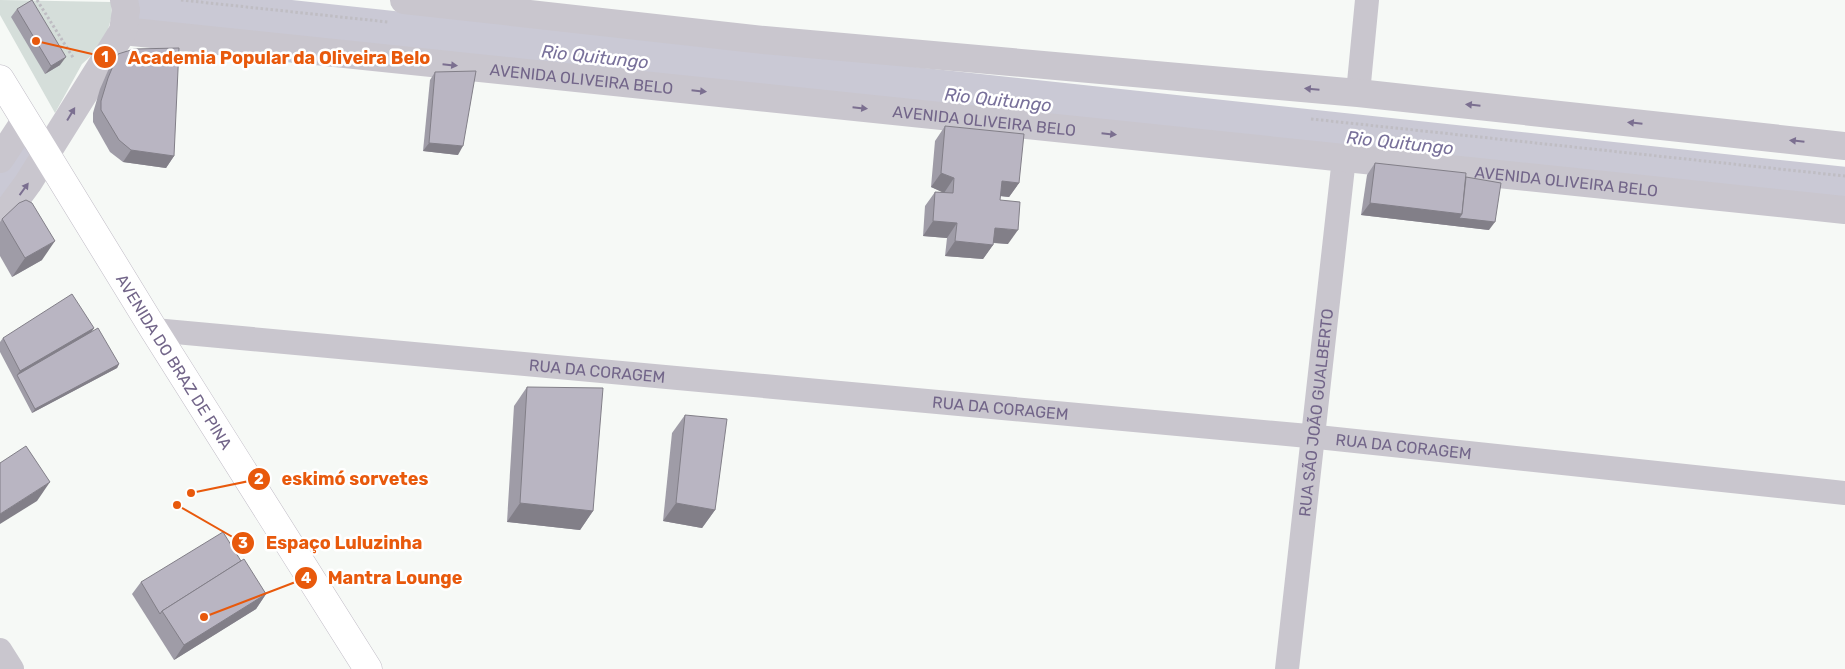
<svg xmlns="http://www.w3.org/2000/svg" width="1845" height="669" viewBox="0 0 1845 669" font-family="Rubik,sans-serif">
<rect width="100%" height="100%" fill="#f6f9f6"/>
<polygon fill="#d5deda" points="0,0 111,2 112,15 104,44 82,64 55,113 0,15"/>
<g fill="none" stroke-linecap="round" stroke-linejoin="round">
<g stroke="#cac9d5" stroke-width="48">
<polyline points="151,9 1845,191"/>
<polyline points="0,176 9,162"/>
</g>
<defs>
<g id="secondary">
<path id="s4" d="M 0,79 L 154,330 L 368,669"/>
</g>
</defs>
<use href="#secondary" stroke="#c0bcc6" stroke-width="29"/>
<g stroke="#bfbdc3" stroke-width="3" stroke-dasharray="2.5 2.5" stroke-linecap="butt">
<polyline points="37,0 74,59"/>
<polyline points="181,0 388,22"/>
<polyline points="1311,119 1845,176"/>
</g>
<g stroke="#c9c6ce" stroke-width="24">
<polyline points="1358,93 1367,0"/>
<path id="s1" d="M 154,330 L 1308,436 L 1845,493"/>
<polyline points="0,650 12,669"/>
<path id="s2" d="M 1287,669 L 1344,158"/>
</g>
<g stroke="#c9c6ce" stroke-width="28">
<polyline points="404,0 764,40 1358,93 1845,146"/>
<path id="s3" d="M 123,31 L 1845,210"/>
<polyline points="0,159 25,121"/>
<polyline points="0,221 28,183 123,31 126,10 124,0"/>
</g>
<use href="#secondary" stroke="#fff" stroke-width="28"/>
</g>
<g fill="#9f9ca7">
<polygon points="17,9 60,65 45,74 11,17"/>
<polygon points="118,54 174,156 166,168 123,162 110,152 93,122 93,113 100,89 110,66"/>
<polygon points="435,72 458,155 423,151 430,80"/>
<polygon points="945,126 1019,183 1009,197 1000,196 1000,200 1008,244 993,243 993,245 983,259 945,256 947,238 923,236 925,206 935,192 943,192 931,187 935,141"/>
<polygon points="1375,163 1466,177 1489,230 1361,215 1367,175"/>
<polygon points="2,219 42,260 12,277 0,256 0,222"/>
<polygon points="94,328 91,332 119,364 117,368 32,413 0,352 0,342 3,338"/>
<polygon points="527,387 593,511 580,530 507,522 514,406"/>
<polygon points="685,415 715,510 702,528 663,521 672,433"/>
<polygon points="241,561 266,594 256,609 174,660 132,594 141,582"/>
</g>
<g fill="#827f88">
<polygon points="66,57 60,65 45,74 51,66"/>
<polygon points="429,143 463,146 458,155 423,151"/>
<polygon points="131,150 174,156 166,168 123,162"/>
<polygon points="941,173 954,178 944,193 931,187"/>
<polygon points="1002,181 1019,183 1009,197 992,195"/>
<polygon points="1370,203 1462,214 1495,222 1489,230 1361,215"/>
<polygon points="933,221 957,223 947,238 923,236"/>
<polygon points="995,228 1018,230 1008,244 985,242"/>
<polygon points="55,241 42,260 12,277 25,258"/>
<polygon points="955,241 993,245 983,259 945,256"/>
<polygon points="94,328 89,336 17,375 20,371"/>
<polygon points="119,364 117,368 32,413 35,409"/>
<polygon points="50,482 37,501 0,524 0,514"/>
<polygon points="520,503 593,511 580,530 507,522"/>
<polygon points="676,503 715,510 702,528 663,521"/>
<polygon points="266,594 256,609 174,660 184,645"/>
</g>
<g fill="#b9b5c2" stroke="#827f88">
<polygon points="32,0 66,57 51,66 17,9"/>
<polygon points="179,48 174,156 131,150 119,140 101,110 101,101 108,78 118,54 134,49"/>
<polygon points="476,71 463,146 429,143 435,72"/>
<polygon points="945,126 1024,134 1019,183 1002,181 1000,200 1020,202 1018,230 995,228 993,245 955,241 957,223 933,221 935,192 953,193 954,178 941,173"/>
<polygon points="1375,163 1466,173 1462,214 1370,203"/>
<polygon points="1466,177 1501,183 1495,222 1459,218 1462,214"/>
<polygon points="26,200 32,203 55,241 25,258 2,219 19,203"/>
<polygon points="72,294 94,328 20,371 3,338"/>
<polygon points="98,328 119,364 35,409 17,375"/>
<polygon points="527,387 603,388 593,511 520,503"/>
<polygon points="685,415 727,419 715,510 676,503"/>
<polygon points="26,446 50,482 0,514 0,463"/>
<polygon points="223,532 241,561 162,611 160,614 141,582"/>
<polygon points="244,559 266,594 184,645 162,611"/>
</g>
<defs><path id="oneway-solid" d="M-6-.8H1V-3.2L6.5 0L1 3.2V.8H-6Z" transform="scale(1.25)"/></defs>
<g fill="#7b6f90">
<use href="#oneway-solid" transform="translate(450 65) rotate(6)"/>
<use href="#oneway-solid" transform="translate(1312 89) rotate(-175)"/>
<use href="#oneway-solid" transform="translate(699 91) rotate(6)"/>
<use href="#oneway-solid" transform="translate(1473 105) rotate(-174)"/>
<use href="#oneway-solid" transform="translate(860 108) rotate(6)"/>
<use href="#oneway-solid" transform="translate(71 114) rotate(-59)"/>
<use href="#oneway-solid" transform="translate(1635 123) rotate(-174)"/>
<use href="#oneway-solid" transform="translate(1109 134) rotate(6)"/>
<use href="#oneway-solid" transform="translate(1797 141) rotate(-174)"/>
<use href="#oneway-solid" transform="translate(24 189) rotate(-54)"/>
</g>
<g text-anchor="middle" stroke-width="5" stroke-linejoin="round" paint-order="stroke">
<g font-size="16" fill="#726589" stroke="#fff">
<text dy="6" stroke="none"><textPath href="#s3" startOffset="461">AVENIDA OLIVEIRA BELO</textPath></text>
<text dy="6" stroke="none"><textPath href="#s3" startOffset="866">AVENIDA OLIVEIRA BELO</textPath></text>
<text dy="6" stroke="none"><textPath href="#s3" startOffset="1451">AVENIDA OLIVEIRA BELO</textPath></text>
<text dy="6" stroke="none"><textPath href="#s4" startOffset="332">AVENIDA DO BRAZ DE PINA</textPath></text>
<text dy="6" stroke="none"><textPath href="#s1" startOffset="445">RUA DA CORAGEM</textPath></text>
<text dy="6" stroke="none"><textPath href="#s1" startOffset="850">RUA DA CORAGEM</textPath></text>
<text dy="6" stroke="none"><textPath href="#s2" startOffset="258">RUA SÃO JOÃO GUALBERTO</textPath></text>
<text dy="6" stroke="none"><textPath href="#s1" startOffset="1255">RUA DA CORAGEM</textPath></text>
</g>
<g font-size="18" font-style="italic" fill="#78709a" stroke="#fff">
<text transform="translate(595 57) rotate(6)" y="6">Rio Quitungo</text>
<text transform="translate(998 100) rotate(6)" y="6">Rio Quitungo</text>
<text transform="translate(1400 143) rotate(6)" y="6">Rio Quitungo</text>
</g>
</g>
<path fill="none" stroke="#e8590c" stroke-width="2" d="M36 41L105 57M191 493L259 479M177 505L243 543M204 617L306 578"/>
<g fill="#e8590c" stroke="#fff" stroke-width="2">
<circle cx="36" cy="41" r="5"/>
<circle cx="191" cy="493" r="5"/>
<circle cx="177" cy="505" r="5"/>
<circle cx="204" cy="617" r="5"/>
<circle cx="105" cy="57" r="12"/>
<circle cx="259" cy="479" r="12"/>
<circle cx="243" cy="543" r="12"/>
<circle cx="306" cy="578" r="12"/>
</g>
<g font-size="15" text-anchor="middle" font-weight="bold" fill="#fff">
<text x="105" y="62">1</text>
<text x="259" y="484">2</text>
<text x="243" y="548">3</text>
<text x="306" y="583">4</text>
</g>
<g font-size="18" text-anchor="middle" font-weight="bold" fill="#e8590c" stroke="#fff" stroke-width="5" stroke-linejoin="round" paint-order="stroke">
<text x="279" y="64">Academia Popular da Oliveira Belo</text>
<text x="355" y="485">eskimó sorvetes</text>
<text x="344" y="549">Espaço Luluzinha</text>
<text x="395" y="584">Mantra Lounge</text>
</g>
</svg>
